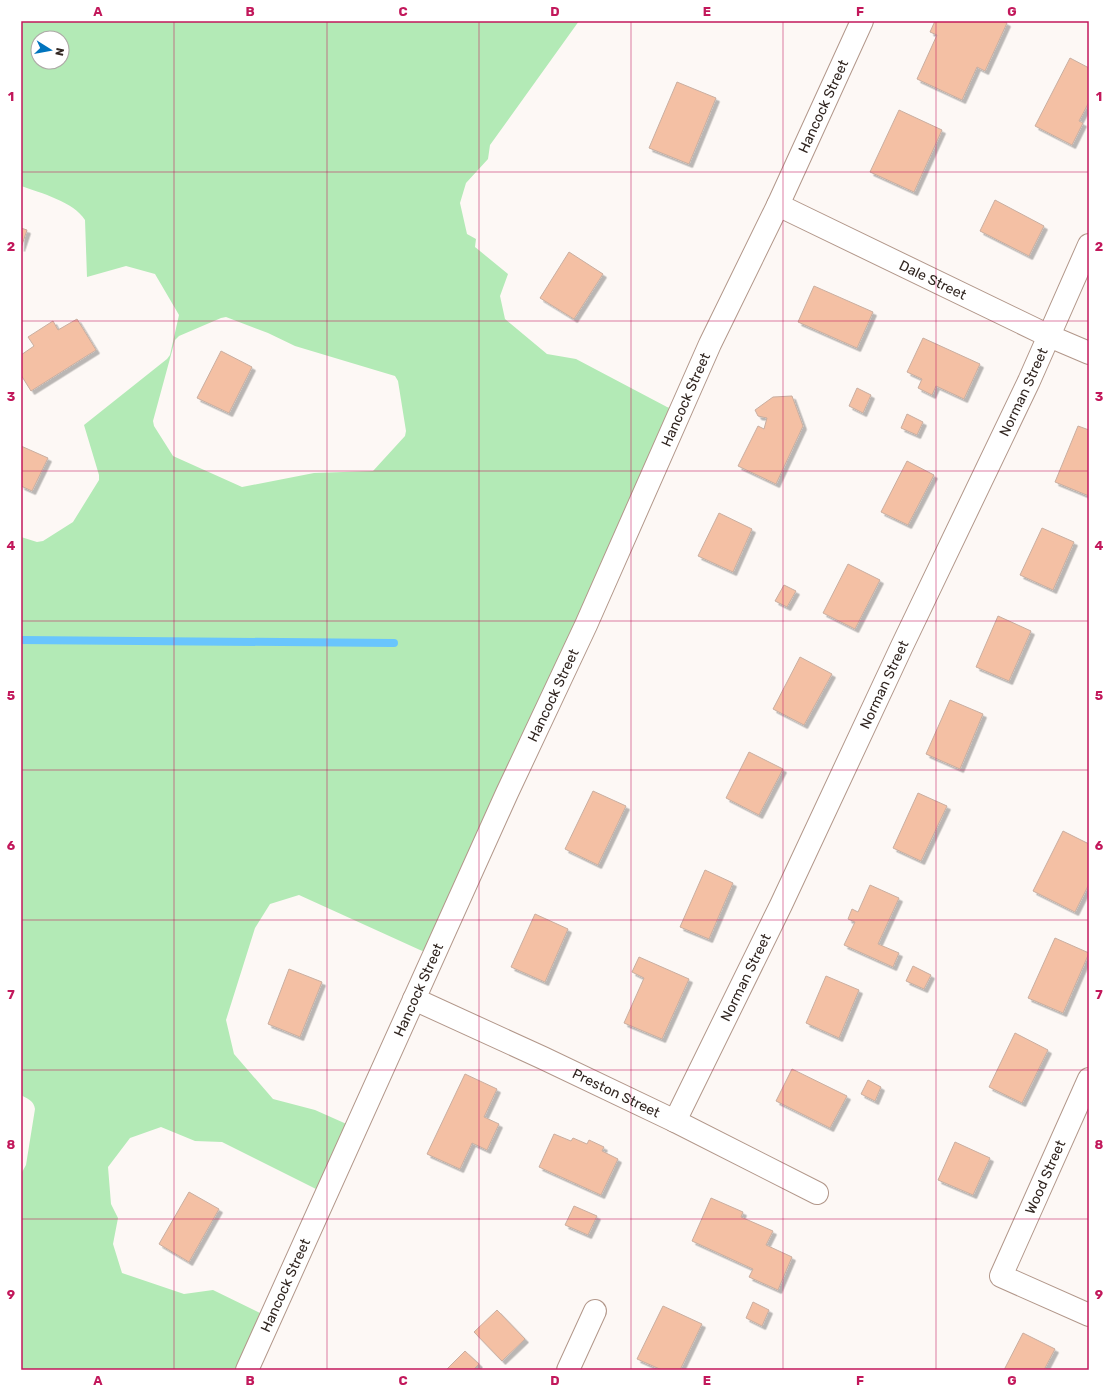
<svg xmlns="http://www.w3.org/2000/svg" width="1110" height="1391" viewBox="0 0 1110 1391" font-family="Rubik,sans-serif">
<defs>
<filter id="shadow"><feDropShadow dx="3.5" dy="3.5" stdDeviation="0" flood-color="#0004"/></filter>
</defs>
<rect width="100%" height="100%" fill="#fdf8f5"/>
<path fill="#b3eab6" fill-rule="evenodd" d="M 21,21 L 579,21 L 490,145 L 488,159 L 466,183 L 460,203 L 467,234 L 476,239 L 475,247 L 508,274 L 500,296 L 505,319 L 547,354 L 576,359 L 667,407 L 676,410 L 431,954 L 420,950 L 299,895 L 270,904 L 255,928 L 226,1020 L 234,1054 L 273,1099 L 315,1110 L 351,1126 L 320,1191 L 222,1142 L 195,1141 L 161,1127 L 130,1138 L 108,1167 L 111,1204 L 118,1218 L 113,1244 L 122,1273 L 184,1294 L 213,1290 L 264,1315 L 241,1370 L 21,1370 L 21,1174 L 26,1165 L 35,1109 C 34,1101 28,1099 21,1095 L 21,537 L 37,542 L 43,541 L 73,522 L 99,480 L 99,475 L 84,425 L 167,359 L 170,355 L 179,315 L 155,274 L 126,266 L 87,277 L 85,220 C 74,202 41,193 21,186 ZM 38,38 L 62,38 L 62,62 L 38,62 ZM 226,317 L 268,333 L 295,346 L 395,376 L 398,381 L 406,431 L 405,436 L 373,471 L 314,473 L 242,487 L 173,456 L 154,426 L 153,421 L 175,340 L 179,336 L 221,318 Z"/>
<g fill="none" stroke-linecap="round" stroke-linejoin="round">
<polyline stroke="#69c5fd" stroke-width="8" points="21,640 394,643"/>
</g>
<g fill="#f4c0a4" stroke="#c9aea0" filter="url(#shadow)">
<polygon points="935,21 1003,21 1007,23 985,71 977,67 962,100 917,79 937,35 930,32"/>
<polygon points="1070,58 1089,68 1089,102 1079,121 1083,123 1072,145 1035,126"/>
<polygon points="677,82 716,98 689,164 649,148"/>
<polygon points="899,110 942,130 914,192 870,172"/>
<polygon points="995,200 1044,226 1029,256 980,231"/>
<polygon points="21,228 27,230 21,248"/>
<polygon points="569,252 603,274 574,319 540,298"/>
<polygon points="814,286 873,312 857,348 798,322"/>
<polygon points="77,319 96,350 31,391 21,375 21,355 34,346 28,337 53,321 58,330"/>
<polygon points="923,338 980,364 964,399 936,386 932,395 918,388 922,379 907,372"/>
<polygon points="221,351 252,367 229,413 197,398"/>
<polygon points="857,388 871,395 863,413 849,406"/>
<polygon points="792,396 803,426 776,484 738,466 758,426 764,429 767,418 758,416 755,410 773,397"/>
<polygon points="907,414 923,422 917,435 901,428"/>
<polygon points="1078,426 1089,430 1089,496 1055,482"/>
<polygon points="21,446 48,458 32,491 21,486"/>
<polygon points="907,461 934,475 908,525 881,512"/>
<polygon points="719,513 752,529 733,572 698,556"/>
<polygon points="1042,528 1074,542 1053,590 1020,575"/>
<polygon points="848,564 880,580 855,629 823,613"/>
<polygon points="784,585 796,591 787,607 775,601"/>
<polygon points="998,616 1031,631 1009,681 976,667"/>
<polygon points="800,657 832,674 804,725 773,709"/>
<polygon points="950,700 983,714 960,769 926,754"/>
<polygon points="749,752 783,769 759,815 726,798"/>
<polygon points="593,791 626,806 598,865 565,849"/>
<polygon points="918,793 947,806 921,861 893,848"/>
<polygon points="1063,831 1089,844 1089,884 1075,912 1033,891"/>
<polygon points="705,870 733,883 709,939 680,927"/>
<polygon points="870,885 899,898 878,944 899,953 893,967 844,945 855,922 848,919 852,909 858,912"/>
<polygon points="535,914 568,929 545,982 511,967"/>
<polygon points="1055,938 1089,953 1063,1013 1028,998"/>
<polygon points="639,957 689,979 662,1039 624,1023 644,978 632,972"/>
<polygon points="913,966 931,975 924,989 906,981"/>
<polygon points="289,969 322,982 300,1037 268,1024"/>
<polygon points="826,976 859,990 839,1038 806,1023"/>
<polygon points="1015,1033 1048,1050 1022,1103 989,1087"/>
<polygon points="792,1069 847,1096 830,1128 776,1101"/>
<polygon points="465,1074 497,1089 484,1117 499,1124 487,1150 472,1143 460,1169 427,1154"/>
<polygon points="868,1080 881,1087 875,1101 861,1094"/>
<polygon points="554,1134 571,1141 573,1138 587,1144 589,1140 604,1147 602,1151 618,1159 601,1195 539,1167"/>
<polygon points="955,1142 990,1158 973,1195 938,1180"/>
<polygon points="189,1192 219,1209 189,1262 159,1244"/>
<polygon points="711,1198 743,1212 741,1217 773,1231 766,1245 792,1257 778,1290 749,1277 753,1269 692,1241"/>
<polygon points="574,1206 597,1216 588,1235 565,1225"/>
<polygon points="753,1302 769,1310 762,1326 746,1318"/>
<polygon points="663,1306 702,1324 680,1370 662,1370 637,1359"/>
<polygon points="497,1310 525,1339 502,1361 474,1332"/>
<polygon points="1023,1333 1055,1349 1044,1370 1004,1370"/>
<polygon points="465,1351 479,1364 473,1370 446,1370"/>
</g>
<g fill="none" stroke-linecap="round" stroke-linejoin="round">
<defs>
<g id="minor">
<path id="s1" d="M 778,205 L 1049,336 L 1089,353"/>
<path id="s2" d="M 414,999 L 543,1058 L 675,1121 L 817,1193"/>
<polyline points="1089,1079 1001,1276 1089,1315"/>
<path id="s3" d="M 675,1121 L 781,905 L 902,646 L 1029,381 L 1089,245"/>
<path id="s4" d="M 247,1370 L 507,793 L 586,625 L 710,344 L 778,205 L 862,21"/>
<polyline points="568,1370 595,1311"/>
</g>
</defs>
<use href="#minor" stroke="#b2978a" stroke-width="24"/>
<use href="#minor" stroke="#fff" stroke-width="22"/>
</g>
<path fill="none" stroke="#c2185b" stroke-width="1" stroke-opacity="0.55" d="M 174,21 L 174,1370M 327,21 L 327,1370M 479,21 L 479,1370M 631,21 L 631,1370M 783,21 L 783,1370M 936,21 L 936,1370M 21,172 L 1089,172M 21,321 L 1089,321M 21,471 L 1089,471M 21,621 L 1089,621M 21,770 L 1089,770M 21,920 L 1089,920M 21,1070 L 1089,1070M 21,1219 L 1089,1219"/>
<g text-anchor="middle" stroke-width="3" stroke-linejoin="round" paint-order="stroke">
<g font-size="14" fill="#312621" stroke="#fff">
<text dy="5" stroke="none"><textPath href="#s4" startOffset="1389">Hancock Street</textPath></text>
<text dy="5" stroke="none"><textPath href="#s1" startOffset="172">Dale Street</textPath></text>
<text dy="5" stroke="none"><textPath href="#s3" startOffset="808">Norman Street</textPath></text>
<text dy="5" stroke="none"><textPath href="#s4" startOffset="1065">Hancock Street</textPath></text>
<text dy="5" stroke="none"><textPath href="#s3" startOffset="484">Norman Street</textPath></text>
<text dy="5" stroke="none"><textPath href="#s4" startOffset="741">Hancock Street</textPath></text>
<text dy="5" stroke="none"><textPath href="#s3" startOffset="160">Norman Street</textPath></text>
<text dy="5" stroke="none"><textPath href="#s4" startOffset="417">Hancock Street</textPath></text>
<text dy="5" stroke="none"><textPath href="#s2" startOffset="223">Preston Street</textPath></text>
<text transform="translate(1045 1177) rotate(-66)" y="5">Wood Street</text>
<text dy="5" stroke="none"><textPath href="#s4" startOffset="93">Hancock Street</textPath></text>
</g>
</g>
<rect width="1110" height="1391" fill="none" stroke="#ffffff" stroke-width="44"/>
<g transform="translate(50 50) rotate(101)"><circle r="19" fill="#ffffff" stroke="#ada8a6"/>
<path d="M0-3L7 15L0 10L-7 15Z" fill="#0074be"/>
<text y="-6" font-size="11" font-weight="bold" text-anchor="middle" fill="#312621">N</text>
</g>
<rect x="22" y="22" width="1066" height="1347" fill="none" stroke="#c2185b" stroke-width="1.5"/>
<g font-size="13" text-anchor="middle" font-weight="bold" fill="#c2185b">
<text x="98" y="16">A</text>
<text x="250" y="16">B</text>
<text x="403" y="16">C</text>
<text x="555" y="16">D</text>
<text x="707" y="16">E</text>
<text x="860" y="16">F</text>
<text x="1012" y="16">G</text>
<text x="11" y="101">1</text>
<text x="1099" y="101">1</text>
<text x="11" y="251">2</text>
<text x="1099" y="251">2</text>
<text x="11" y="401">3</text>
<text x="1099" y="401">3</text>
<text x="11" y="550">4</text>
<text x="1099" y="550">4</text>
<text x="11" y="700">5</text>
<text x="1099" y="700">5</text>
<text x="11" y="850">6</text>
<text x="1099" y="850">6</text>
<text x="11" y="999">7</text>
<text x="1099" y="999">7</text>
<text x="11" y="1149">8</text>
<text x="1099" y="1149">8</text>
<text x="11" y="1299">9</text>
<text x="1099" y="1299">9</text>
<text x="98" y="1385">A</text>
<text x="250" y="1385">B</text>
<text x="403" y="1385">C</text>
<text x="555" y="1385">D</text>
<text x="707" y="1385">E</text>
<text x="860" y="1385">F</text>
<text x="1012" y="1385">G</text>
</g>
</svg>
